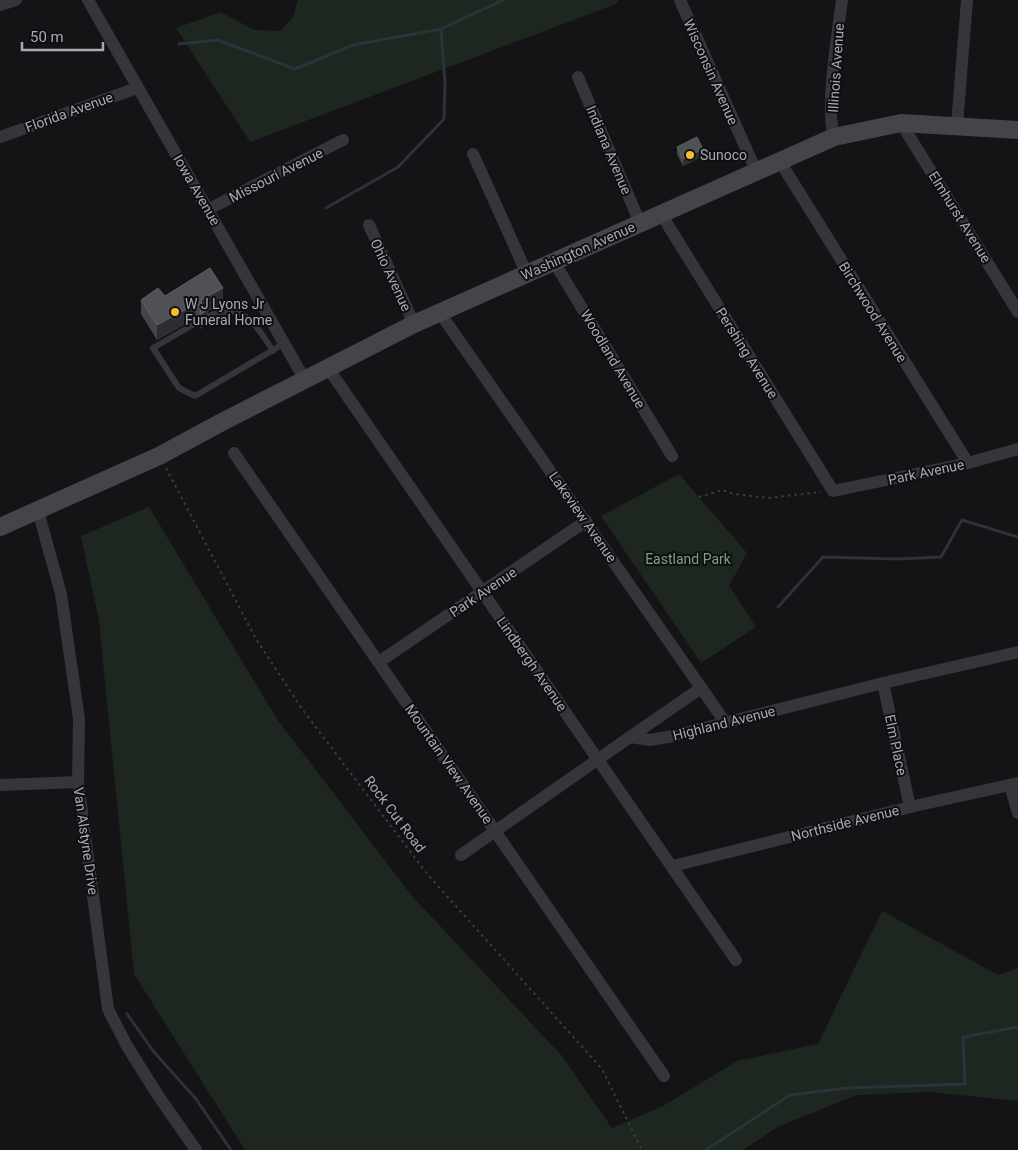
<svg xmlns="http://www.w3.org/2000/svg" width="1018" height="1150" viewBox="0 0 1018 1150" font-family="Roboto,sans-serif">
<rect width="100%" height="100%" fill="#141416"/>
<g fill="#1e2620">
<polygon points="298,0 619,0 616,4 250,142 176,28 221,12 254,30 280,31 293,17"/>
<polygon points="679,474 747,553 729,586 756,627 701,663 601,516"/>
<polygon points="149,507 277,719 412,896 562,1056 612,1128 663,1106 737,1061 818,1044 882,911 998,975 1018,968 1018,1101 930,1092 856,1095 778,1127 743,1150 245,1150 134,974 99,621 81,536"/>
</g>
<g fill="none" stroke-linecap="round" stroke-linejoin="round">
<g stroke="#2a323a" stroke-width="3">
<polyline points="179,44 218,40 295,69 353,45 441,29 503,0"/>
<polyline points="326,208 398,167 444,119 445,83 441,29"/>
<polyline points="778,607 823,557 897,559 941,557 962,520 1018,537"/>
<polyline points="127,1014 154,1052 196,1099 231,1150"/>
<polyline points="706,1150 790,1095 847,1088 965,1084 963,1037 1018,1027"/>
</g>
<g stroke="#3b3d42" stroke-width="2" stroke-dasharray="2.5 4" stroke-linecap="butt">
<polyline points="166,468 256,639 302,709 428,875 602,1069 642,1150"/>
<polyline points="699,497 722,490 734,494 768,498 821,492"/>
</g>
<g stroke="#35363b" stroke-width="6">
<path d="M 205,318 C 241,299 255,323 273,351"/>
<polyline points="196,323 153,348 179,388 195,396 285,343"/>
</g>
<g stroke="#35363b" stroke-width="12">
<polyline points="88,0 305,380"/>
<polyline points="680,0 756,171"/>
<polyline points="0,5 16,0"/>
<polyline points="578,77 640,223"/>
<polyline points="901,123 1018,312"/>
<polyline points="957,125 967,0"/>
<polyline points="0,137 137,88"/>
<path d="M 834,137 C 825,107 838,33 842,0"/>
<polyline points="473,154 527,274"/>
<polyline points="779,160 968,463"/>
<polyline points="209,209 343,140"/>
<polyline points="661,214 833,491 968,463 1018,449"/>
<polyline points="369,225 414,324"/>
<polyline points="554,262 672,456"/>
<polyline points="440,313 725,722"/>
<polyline points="328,368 736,960"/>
<polyline points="234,453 664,1076"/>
<polyline points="38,511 61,594 79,719 78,782 108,1009 127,1046 157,1094 196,1150"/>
<polyline points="379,662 586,521"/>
<polyline points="883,683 910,807"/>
<polyline points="630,737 701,688"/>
<polyline points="0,785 78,782"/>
<polyline points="1010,785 1018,813"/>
<polyline points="461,855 630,737 650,740 673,736 883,683 1018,652"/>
<polyline points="673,866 910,807 1018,783"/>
</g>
<polyline stroke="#43454b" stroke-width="18" points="0,527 159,456 222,422 414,324 834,137 901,123 1018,130"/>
</g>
<g fill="#45464b">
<polygon points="677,147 703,156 683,166 677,154"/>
<polygon points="141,300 223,302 208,311 208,323 200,329 200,321 196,318 157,340 141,314"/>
</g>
<g fill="#2d2e31">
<polygon points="703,149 703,156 683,166 683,159"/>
<polygon points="223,288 223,302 208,311 208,323 200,329 200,315 201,300"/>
<polygon points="196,304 196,318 157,340 157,325"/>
</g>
<g fill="#505157" stroke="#5d5f66">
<polygon points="697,137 703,149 683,159 677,147"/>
<polygon points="210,268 223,288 201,300 202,307 208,309 200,315 201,306 196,304 157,325 141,300 158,288 165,296"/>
</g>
<g fill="#f5bc2d" stroke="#0f0f11" stroke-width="2">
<circle cx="690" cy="155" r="5"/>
<circle cx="175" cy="312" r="5"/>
</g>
<g text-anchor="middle" stroke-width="4" stroke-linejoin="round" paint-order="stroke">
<g font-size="14" fill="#a6aab7" stroke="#0f0f11">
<text transform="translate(836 68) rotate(-86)" y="5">Illinois Avenue</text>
<text transform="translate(711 72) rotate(66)" y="5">Wisconsin Avenue</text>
<text transform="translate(69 112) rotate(-20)" y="5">Florida Avenue</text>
<text transform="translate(609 150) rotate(67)" y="5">Indiana Avenue</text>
<text transform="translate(276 175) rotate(-27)" y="5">Missouri Avenue</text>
<text transform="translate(197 190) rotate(60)" y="5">Iowa Avenue</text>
<text transform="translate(960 217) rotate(58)" y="5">Elmhurst Avenue</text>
<text transform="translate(578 251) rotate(-24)" y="5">Washington Avenue</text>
<text transform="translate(391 275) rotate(65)" y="5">Ohio Avenue</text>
<text transform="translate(873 312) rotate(58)" y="5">Birchwood Avenue</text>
<text transform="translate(747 353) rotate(58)" y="5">Pershing Avenue</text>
<text transform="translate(613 359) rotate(59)" y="5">Woodland Avenue</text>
<text transform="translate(926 472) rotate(-12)" y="5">Park Avenue</text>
<text transform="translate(583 517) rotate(55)" y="5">Lakeview Avenue</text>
<text transform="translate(483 592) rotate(-34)" y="5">Park Avenue</text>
<text transform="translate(532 664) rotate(55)" y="5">Lindbergh Avenue</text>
<text transform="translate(724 723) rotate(-14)" y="5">Highland Avenue</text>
<text transform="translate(896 745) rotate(78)" y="5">Elm Place</text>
<text transform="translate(449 764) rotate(55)" y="5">Mountain View Avenue</text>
<text transform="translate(395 814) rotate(53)" y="5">Rock Cut Road</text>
<text transform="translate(845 823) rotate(-14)" y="5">Northside Avenue</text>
<text transform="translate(86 841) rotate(82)" y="5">Van Alstyne Drive</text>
</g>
<g font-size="14" fill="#a6aab7" stroke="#0f0f11" text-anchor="start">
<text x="700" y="160">Sunoco</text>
<text x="185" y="309">W J Lyons Jr<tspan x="185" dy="16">Funeral Home</tspan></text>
</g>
<g font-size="14" fill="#7ca281" stroke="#0f0f11">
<text x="688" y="564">Eastland Park</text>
</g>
</g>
<path d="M22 42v8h81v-8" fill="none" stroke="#a6aab7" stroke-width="2.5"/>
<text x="30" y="42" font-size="15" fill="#a6aab7" stroke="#0f0f11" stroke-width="4" paint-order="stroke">50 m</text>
</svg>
